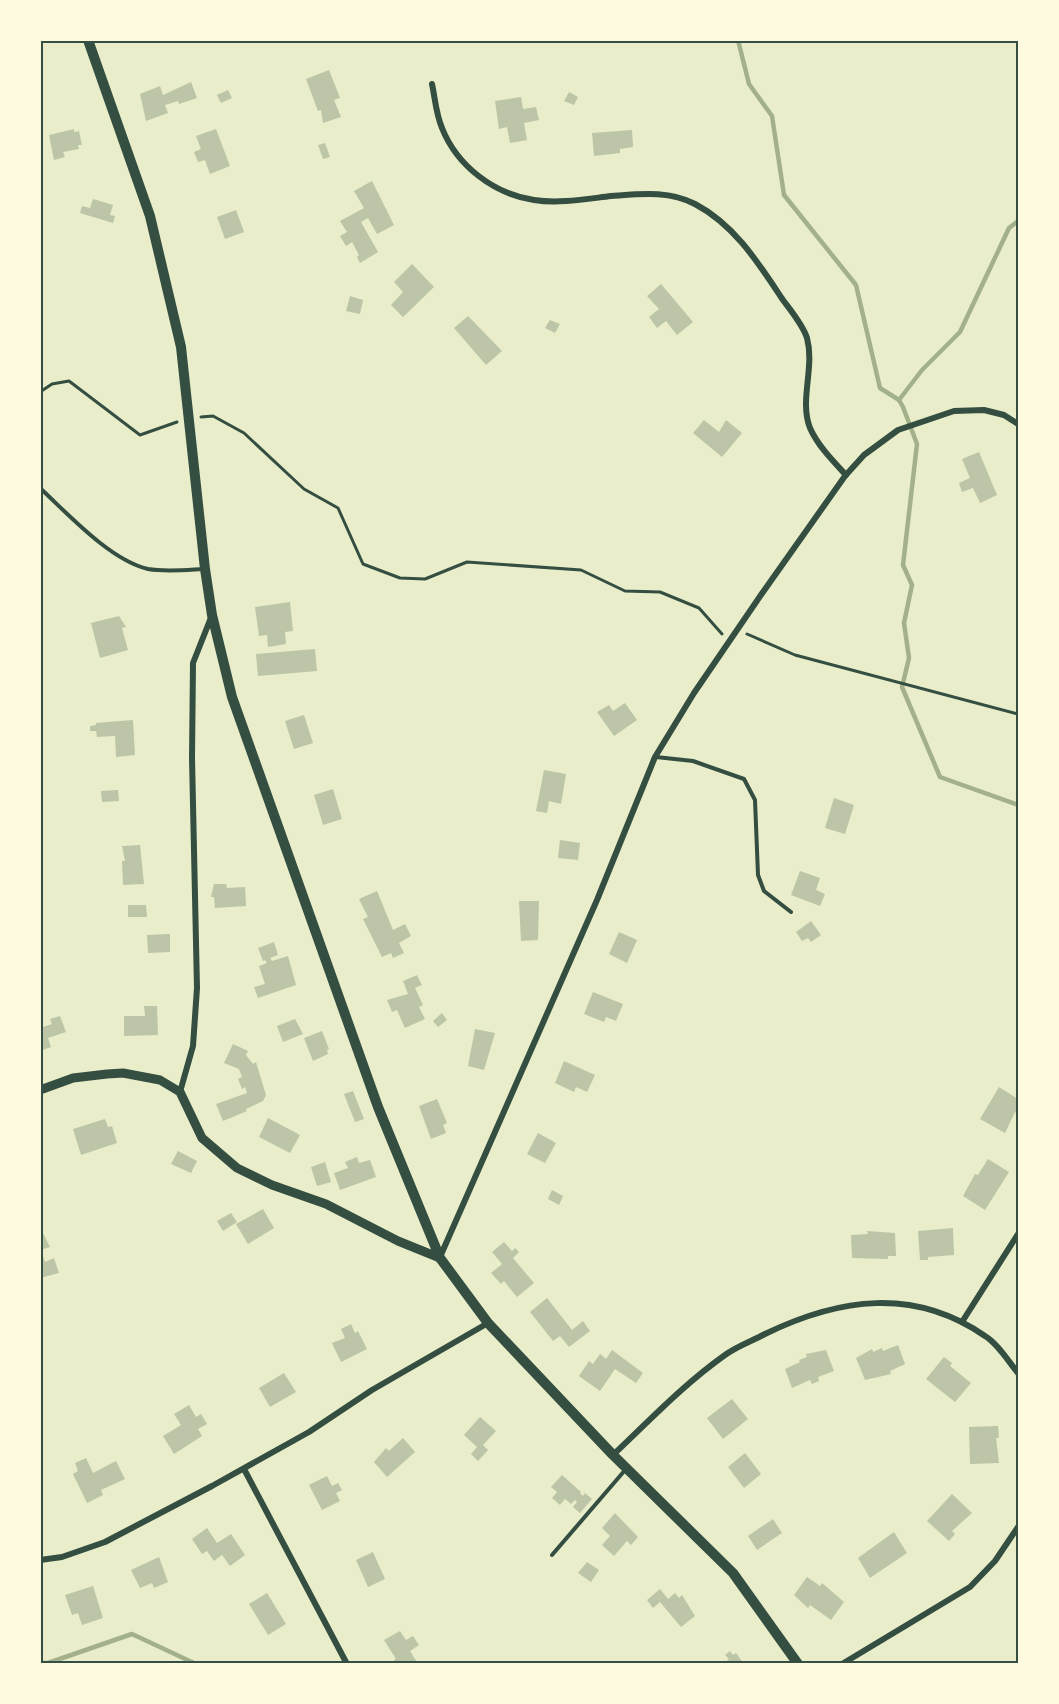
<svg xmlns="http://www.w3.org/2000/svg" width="1059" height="1704" viewBox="0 0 1059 1704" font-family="'Fira Sans Condensed',sans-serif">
<rect width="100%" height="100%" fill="#e9edc9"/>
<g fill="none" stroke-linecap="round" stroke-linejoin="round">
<g stroke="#a3b18a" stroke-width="4.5">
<polyline points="738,40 749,84 772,116 784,195 856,285 880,388 899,400 903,407 917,444 903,565 912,585 904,623 909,658 902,687 940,777 1018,805"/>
<polyline points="899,400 922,370 960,332 1009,228 1018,221"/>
<polyline points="40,1663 48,1663 132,1634 196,1664"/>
</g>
</g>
<g fill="#bcc5a7">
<polygon points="329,70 340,98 334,100 341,117 323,123 321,110 318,111 306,79"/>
<polygon points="191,82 197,98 179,104 178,101 165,105 168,113 146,121 140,94 160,86 163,95"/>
<polygon points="228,90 232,98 221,103 217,95"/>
<polygon points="569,92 578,97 574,105 564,101"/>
<polygon points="521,97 523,109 536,107 539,120 524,123 527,140 510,143 507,127 499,129 495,101"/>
<polygon points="74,129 74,132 79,131 82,145 78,145 79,149 63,152 65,157 54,160 49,135"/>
<polygon points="216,129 230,166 210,174 205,160 198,162 194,152 201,149 196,136"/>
<polygon points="632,130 633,147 620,149 620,153 594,156 592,133"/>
<polygon points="325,143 330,157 323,159 318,145"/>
<polygon points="372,181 394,225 377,234 368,218 361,222 378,252 360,263 357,257 359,255 352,242 346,246 340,236 347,232 340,221 364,208 354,191"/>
<polygon points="93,199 113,205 110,215 115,216 113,223 80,213 82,206 90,208"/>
<polygon points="236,210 244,232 225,239 217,217"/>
<polygon points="412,264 434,287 403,317 391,305 403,292 394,282"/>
<polygon points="661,284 693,322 677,335 666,321 657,328 649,317 659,309 647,296"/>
<polygon points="350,296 363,300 360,314 346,311"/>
<polygon points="468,316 502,351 486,365 454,328"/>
<polygon points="550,320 560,324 555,333 545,328"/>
<polygon points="704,420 719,432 726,420 742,433 722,457 693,433"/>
<polygon points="979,452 997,495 980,503 973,488 962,492 959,483 970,478 962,459"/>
<polygon points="290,602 293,631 285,632 286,644 268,647 267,635 259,636 255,607"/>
<polygon points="119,616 126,627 122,628 128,650 100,658 91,623"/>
<polygon points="315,649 317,671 258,676 256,654"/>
<polygon points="625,703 637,720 614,736 597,712 609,705 613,711"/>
<polygon points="304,715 313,743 294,749 285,721"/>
<polygon points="133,720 135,755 116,757 115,736 97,737 96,731 90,731 90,726 96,725 96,723"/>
<polygon points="544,770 566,774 561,804 549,801 547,813 536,811"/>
<polygon points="333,789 342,819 323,825 314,795"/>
<polygon points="118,790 119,801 102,802 101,791"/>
<polygon points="834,798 854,805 845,834 825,828"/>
<polygon points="560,840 580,843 578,860 558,858"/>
<polygon points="140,845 144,884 123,885 122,861 125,861 122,846"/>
<polygon points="800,871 820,878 816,890 825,894 820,906 791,895"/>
<polygon points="214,884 226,884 227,888 245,887 246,906 215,908 214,897 211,897"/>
<polygon points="377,891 393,930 405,924 411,936 399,943 404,953 393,958 391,953 382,957 363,919 368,917 359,899"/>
<polygon points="519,901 539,901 538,940 521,941"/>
<polygon points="128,905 146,905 147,917 128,917"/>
<polygon points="811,921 821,935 811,942 808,938 802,941 796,932"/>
<polygon points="619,932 637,940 627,963 609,954"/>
<polygon points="170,934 170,952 148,953 147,935"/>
<polygon points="274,942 278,955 270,958 272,961 288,956 296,985 258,998 254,987 265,984 259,966 267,963 265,960 263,961 258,948"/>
<polygon points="417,975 422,985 415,988 423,1005 419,1007 425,1019 405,1028 397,1010 392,1012 387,1000 408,994 403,981"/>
<polygon points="593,992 623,1004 616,1021 606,1017 604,1022 584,1014"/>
<polygon points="144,1006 157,1006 158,1035 124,1036 124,1016 145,1016"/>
<polygon points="442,1013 447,1020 438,1027 433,1021"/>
<polygon points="60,1016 66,1032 48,1038 51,1047 40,1051 40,1028 52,1024 50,1019"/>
<polygon points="295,1019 303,1034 283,1042 277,1026"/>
<polygon points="475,1029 495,1033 484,1070 468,1066"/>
<polygon points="322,1031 329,1049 327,1050 328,1054 313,1061 304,1038"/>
<polygon points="233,1044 248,1051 246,1055 253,1064 256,1062 266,1095 263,1101 246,1109 247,1111 223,1121 216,1104 247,1093 245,1087 242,1089 238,1079 242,1077 239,1069 224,1063"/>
<polygon points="564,1061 595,1075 587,1092 576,1087 574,1092 555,1083"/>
<polygon points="999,1087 1018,1099 1018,1114 1015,1112 1005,1133 980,1119"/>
<polygon points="353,1091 364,1119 355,1122 344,1094"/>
<polygon points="437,1099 447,1123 443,1125 446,1133 431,1139 419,1106"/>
<polygon points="268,1118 300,1135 290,1153 259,1137"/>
<polygon points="105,1119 108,1127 112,1126 117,1143 81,1155 73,1129"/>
<polygon points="538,1133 556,1143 545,1163 527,1154"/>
<polygon points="178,1151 197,1161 191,1173 171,1164"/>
<polygon points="357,1157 359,1163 370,1160 376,1177 340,1190 334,1173 348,1168 345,1162"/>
<polygon points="988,1159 1009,1172 985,1210 963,1196 975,1174 978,1175"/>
<polygon points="325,1162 331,1182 317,1186 311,1167"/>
<polygon points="552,1190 563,1196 559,1205 548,1199"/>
<polygon points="263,1209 274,1228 248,1244 236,1224"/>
<polygon points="231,1213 237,1222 223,1231 217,1221"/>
<polygon points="953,1228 954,1255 928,1257 928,1260 920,1260 918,1231"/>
<polygon points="41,1229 50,1247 40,1250 40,1229"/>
<polygon points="867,1231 895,1233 896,1256 888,1256 888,1259 852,1258 851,1235 868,1234"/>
<polygon points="504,1242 512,1251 515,1248 519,1252 513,1258 534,1283 517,1297 504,1281 501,1284 491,1273 502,1264 492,1252"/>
<polygon points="41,1250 45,1262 54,1258 59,1273 40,1278"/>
<polygon points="547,1298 572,1330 583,1321 590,1331 569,1347 560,1336 553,1341 530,1312"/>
<polygon points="351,1324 355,1333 358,1331 367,1349 341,1362 332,1343 345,1338 341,1329"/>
<polygon points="898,1345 905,1364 890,1371 891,1374 865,1380 856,1358 872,1349 873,1352 882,1348 883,1351"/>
<polygon points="612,1350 643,1373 636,1383 615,1369 600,1391 579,1376 589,1361 593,1364 600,1354 606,1359"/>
<polygon points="826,1350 834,1371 818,1377 819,1381 812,1384 810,1380 792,1388 785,1369 800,1362 799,1360 807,1357 806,1354"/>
<polygon points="944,1357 952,1363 950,1366 971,1383 955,1402 926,1379"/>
<polygon points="284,1373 296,1392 270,1407 259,1388"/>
<polygon points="732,1399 748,1419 723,1439 707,1418"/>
<polygon points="189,1405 196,1417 201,1414 207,1424 198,1429 202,1436 174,1454 163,1436 181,1425 174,1414"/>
<polygon points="480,1417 496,1431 483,1445 488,1450 478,1461 471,1454 477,1447 464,1435"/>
<polygon points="998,1426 999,1438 996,1438 999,1463 970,1464 969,1427"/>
<polygon points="403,1438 415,1452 387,1477 374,1462 386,1448 389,1451"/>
<polygon points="745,1453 761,1474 744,1488 728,1467"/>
<polygon points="86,1458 93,1473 116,1461 125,1479 101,1490 103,1495 87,1503 73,1474 78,1471 75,1463"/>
<polygon points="562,1475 581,1492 580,1493 583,1496 585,1493 592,1499 580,1513 573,1507 577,1502 575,1500 571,1504 565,1499 560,1505 552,1498 557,1492 551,1487"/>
<polygon points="327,1476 332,1486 338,1483 342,1490 336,1493 340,1501 322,1510 309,1485"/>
<polygon points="952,1494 972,1513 952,1531 955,1534 949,1541 927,1521"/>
<polygon points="615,1513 638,1537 631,1545 627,1541 614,1556 602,1545 610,1536 602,1528"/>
<polygon points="773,1519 782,1533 757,1550 748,1536"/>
<polygon points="207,1528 217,1543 231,1534 245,1555 230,1566 222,1555 214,1561 207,1551 202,1554 192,1539"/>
<polygon points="894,1532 907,1553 870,1578 858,1558"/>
<polygon points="373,1552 385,1579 368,1587 356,1560"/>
<polygon points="159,1557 168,1582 154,1588 152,1583 140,1588 131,1570"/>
<polygon points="587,1562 599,1570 591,1582 578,1573"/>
<polygon points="807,1577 820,1586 822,1583 844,1602 831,1620 810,1605 808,1608 794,1595"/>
<polygon points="93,1586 103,1618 82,1625 78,1613 72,1615 65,1595"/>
<polygon points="660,1589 668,1599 675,1593 679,1598 682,1595 695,1616 681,1627 660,1602 653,1608 647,1600"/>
<polygon points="267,1593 286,1624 268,1635 249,1604"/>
<polygon points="400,1631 406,1640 413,1636 419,1645 410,1651 418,1664 396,1664 394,1660 396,1659 384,1640"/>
<polygon points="730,1651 733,1655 736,1653 744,1664 723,1664 729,1659 725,1655"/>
</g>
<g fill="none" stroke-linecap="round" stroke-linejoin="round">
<g stroke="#344e41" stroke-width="3">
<polyline points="40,392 52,384 69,381 140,435 177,422"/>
<polyline points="201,417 213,416 244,433 304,489 338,508 363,564 400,578 425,579 467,562 581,570 625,591 660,592 699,608 722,634"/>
<polyline points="747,634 795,655 1018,714"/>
</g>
<g stroke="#344e41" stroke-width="4">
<path d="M 40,488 C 68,514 110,560 148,569 C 165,572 185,570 203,569"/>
<polyline points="656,757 693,761 744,779 755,800 758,875 764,891 791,912"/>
<polyline points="552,1555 626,1469"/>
</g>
<g stroke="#344e41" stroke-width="6">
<path d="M 432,84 C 435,98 436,114 442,128 C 457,166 494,194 534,200 C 559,204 586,199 611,196 C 639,194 669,190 695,204 C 735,225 759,264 783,300 C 791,311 803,325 807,338 C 815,368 799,400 810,428 C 818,446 833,461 846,475"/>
<polyline points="180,1092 193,1046 197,988 192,758 193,663 212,615"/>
<polyline points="440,1257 597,900 655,757 694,693 763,592 845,476 864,455 898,430 954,411 984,410 1004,415 1018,424"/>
<polyline points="962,1322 1018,1234"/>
<path d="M 613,1455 C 649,1421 684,1384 725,1355 C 737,1346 752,1341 765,1334 C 839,1298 914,1287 985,1336 C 998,1344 1008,1361 1018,1373"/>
<polyline points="244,1469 347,1664"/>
<polyline points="40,1560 62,1557 105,1542 212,1486 309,1432 372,1390 488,1323"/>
<polyline points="842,1664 970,1587 995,1561 1018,1527"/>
</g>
<polyline stroke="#344e41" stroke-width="9" points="40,1090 73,1078 107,1074 123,1073 160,1080 180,1092 202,1138 237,1168 272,1185 326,1204 398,1241 440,1258"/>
<polyline stroke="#344e41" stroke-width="10" points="88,40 150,216 181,347 205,569 212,615 232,697 378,1107 440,1258 488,1323 613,1455 733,1573 798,1664"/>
</g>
<rect width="1059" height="1704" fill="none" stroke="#fefae0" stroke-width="84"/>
<rect x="42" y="42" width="975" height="1620" fill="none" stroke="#344e41" stroke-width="2"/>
</svg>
